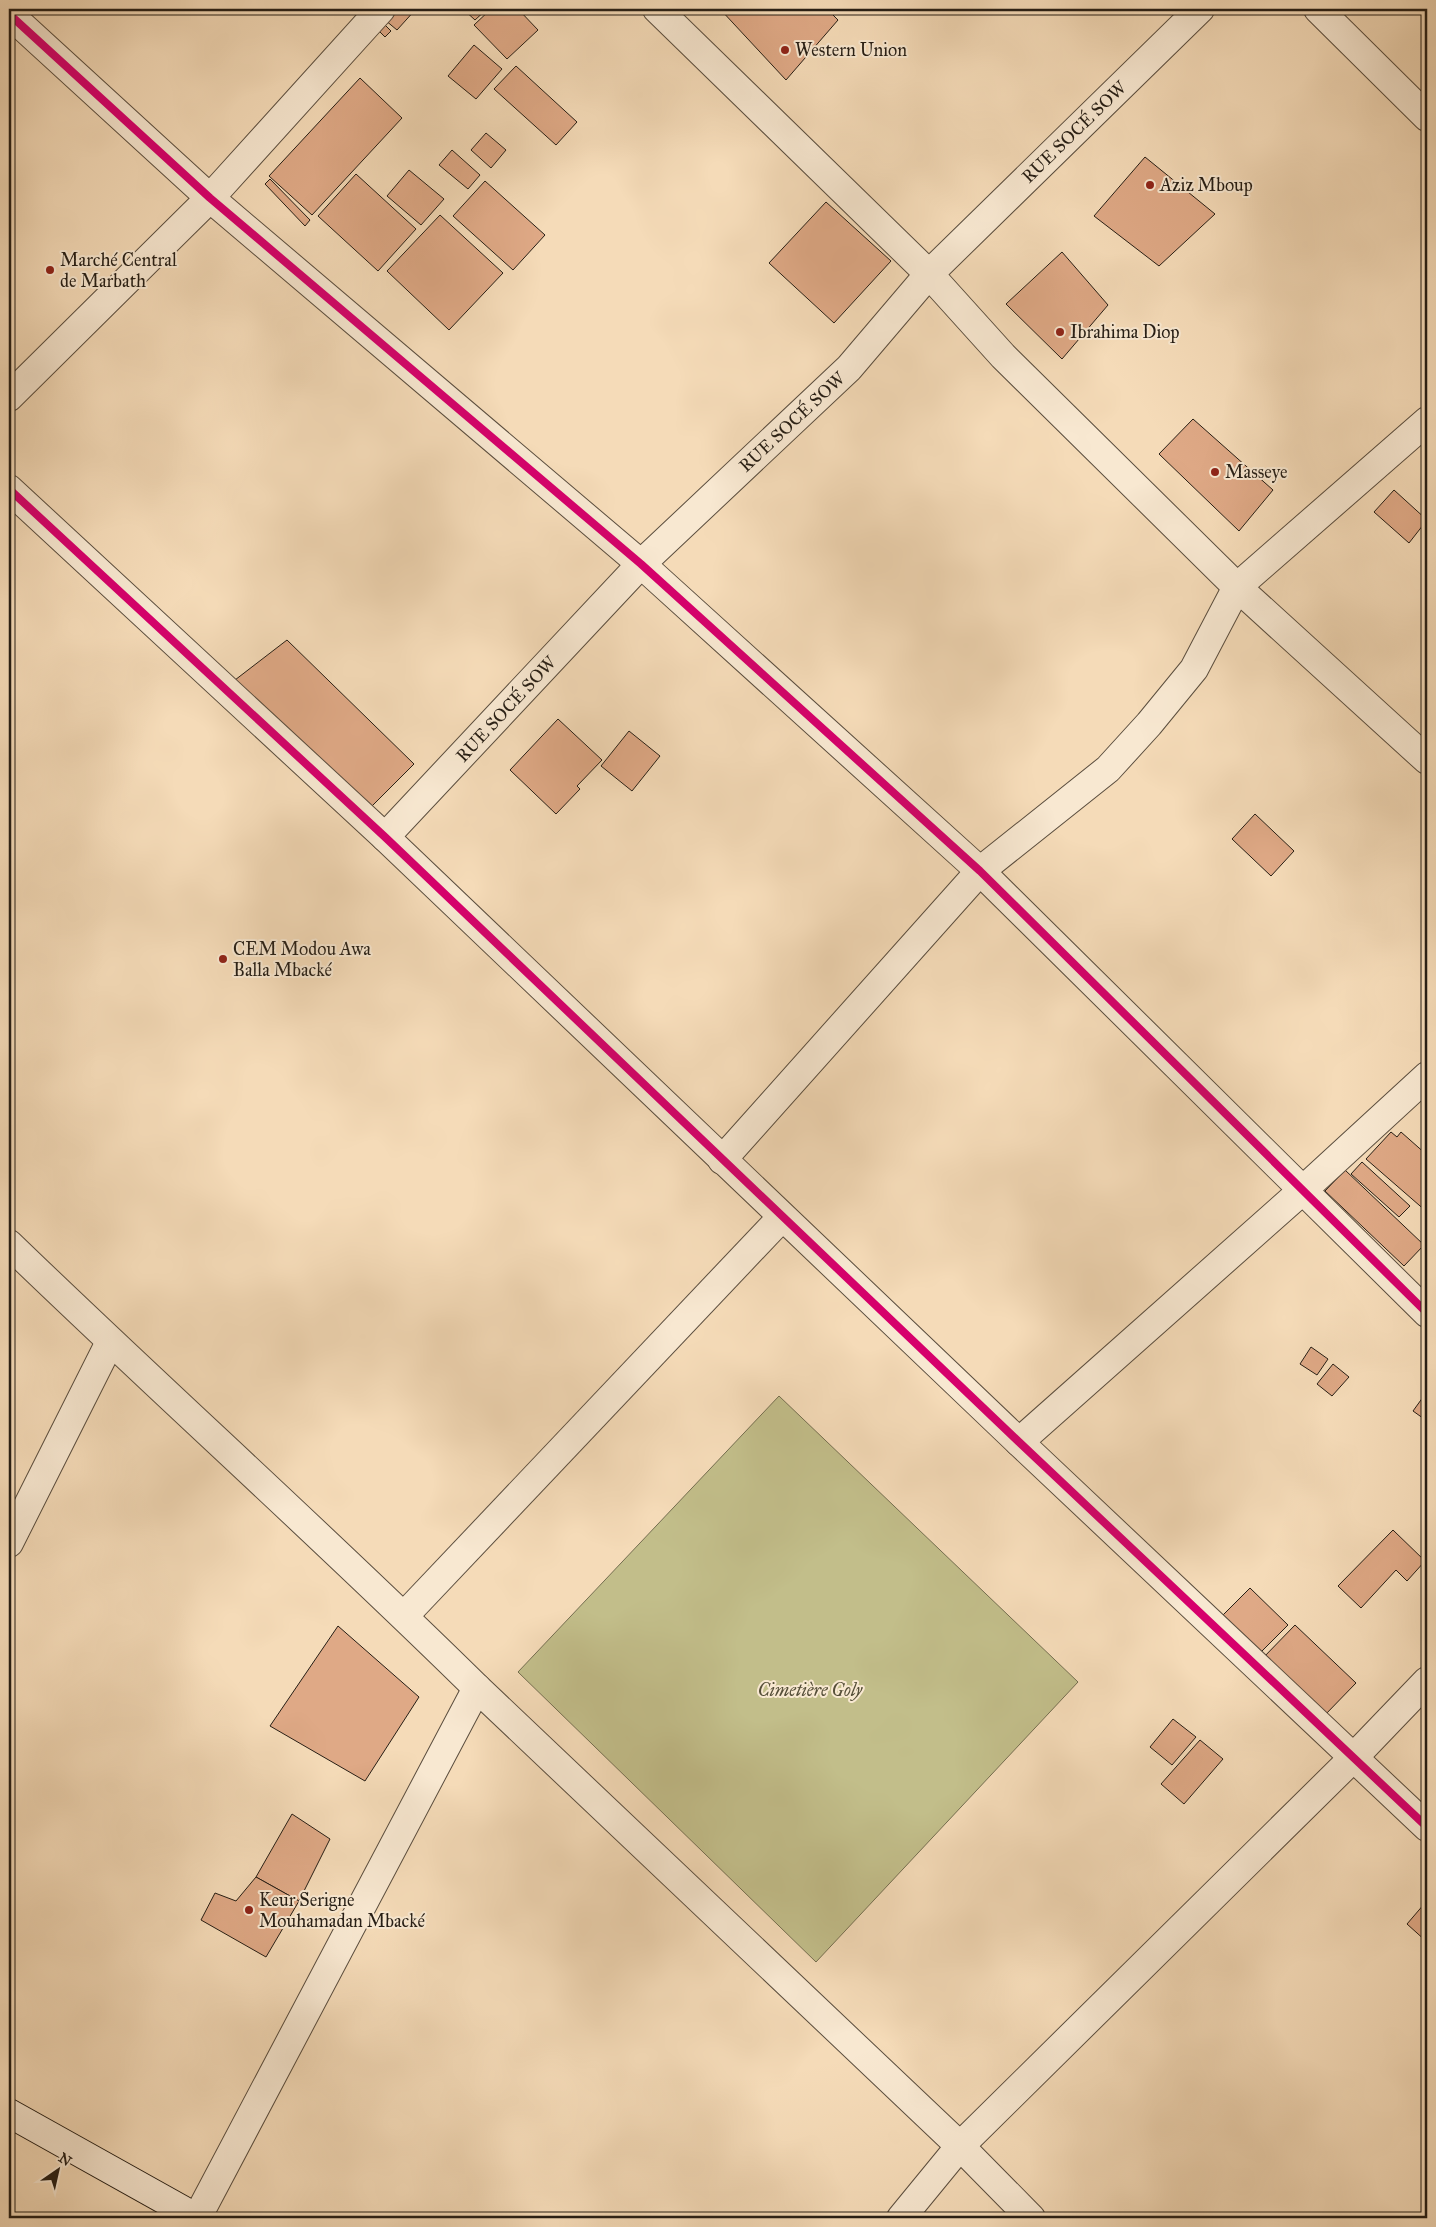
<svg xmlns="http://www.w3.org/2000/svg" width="1436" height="2227" viewBox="0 0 1436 2227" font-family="'IM FELL Great Primer',serif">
<rect width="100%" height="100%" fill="#f5dbb8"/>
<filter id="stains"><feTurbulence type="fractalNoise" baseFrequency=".004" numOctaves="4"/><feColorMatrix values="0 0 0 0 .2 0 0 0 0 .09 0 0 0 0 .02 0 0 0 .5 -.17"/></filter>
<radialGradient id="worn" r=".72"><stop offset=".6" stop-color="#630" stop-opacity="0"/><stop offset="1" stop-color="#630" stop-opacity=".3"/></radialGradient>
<polygon fill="#c2be8a" stroke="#746e50" points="779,1396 1078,1682 816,1962 518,1672"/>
<g fill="#dfa986" stroke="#261e15">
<polygon points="396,9 416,9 397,30 385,20"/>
<polygon points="463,9 487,9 475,20"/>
<polygon points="491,9 518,9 538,30 507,59 474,25"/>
<polygon points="720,9 827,9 838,20 786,80"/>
<polygon points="383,23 391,31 385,37 378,30"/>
<polygon points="474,45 502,69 476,99 448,76"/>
<polygon points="516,66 577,122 556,145 494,89"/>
<polygon points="360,78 402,118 312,215 269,176"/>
<polygon points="486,133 506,150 491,168 471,150"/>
<polygon points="452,150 480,175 468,189 439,165"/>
<polygon points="1145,157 1215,214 1159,266 1094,216"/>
<polygon points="409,170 444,199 421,225 387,196"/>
<polygon points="356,174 416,229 378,271 318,216"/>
<polygon points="270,179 310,220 305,226 265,184"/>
<polygon points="485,181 545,235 513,270 453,216"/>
<polygon points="826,202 891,261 834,323 769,263"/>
<polygon points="440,215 503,273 449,330 387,271"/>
<polygon points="1062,252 1108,305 1062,359 1006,304"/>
<polygon points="1193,419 1273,490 1239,531 1159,454"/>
<polygon points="1394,490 1427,520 1409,543 1374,512"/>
<polygon points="287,640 414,764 367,811 235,680"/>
<polygon points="558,719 602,760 577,786 580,789 556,814 510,770"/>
<polygon points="629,731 660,756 632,791 601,766"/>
<polygon points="1255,814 1294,851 1271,876 1232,839"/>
<polygon points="1391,1132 1397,1137 1401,1132 1427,1155 1427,1212 1366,1159"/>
<polygon points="1362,1162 1410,1206 1399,1217 1351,1174"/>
<polygon points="1345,1170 1424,1245 1404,1266 1325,1191"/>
<polygon points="1311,1347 1328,1359 1317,1375 1300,1364"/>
<polygon points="1333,1364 1349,1377 1332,1396 1317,1384"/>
<polygon points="1426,1393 1427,1394 1427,1421 1413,1411"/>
<polygon points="1393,1530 1425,1561 1407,1581 1396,1570 1361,1608 1338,1586"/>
<polygon points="1250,1588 1288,1625 1261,1652 1223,1615"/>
<polygon points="1427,1601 1427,1612 1422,1607"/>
<polygon points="1295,1625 1356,1683 1323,1717 1262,1659"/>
<polygon points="338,1626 419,1697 365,1781 270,1726"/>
<polygon points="1173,1719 1196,1737 1172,1765 1150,1747"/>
<polygon points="1200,1740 1223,1759 1184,1804 1161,1784"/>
<polygon points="292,1814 330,1839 299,1901 256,1877"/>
<polygon points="256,1877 299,1901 266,1957 201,1920 215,1893 236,1901"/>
<polygon points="1425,1903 1427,1906 1427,1942 1407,1924"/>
</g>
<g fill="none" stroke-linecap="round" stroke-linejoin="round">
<defs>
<g id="street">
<polyline points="657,9 929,274 1003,356 1237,587 1427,760"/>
<polyline points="1318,9 1427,117"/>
<polyline points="9,14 210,198 641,564 980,871 1427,1313"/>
<polyline points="9,397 210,198 381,9"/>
<polyline points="9,489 385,837 1019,1442 1427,1827"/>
<polyline points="385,837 641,564 849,368 929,274 1200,9"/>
<polyline points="722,1160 980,871 1108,769 1149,724 1194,669 1237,587 1427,421"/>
<path d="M 9,1244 C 164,1394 324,1537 477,1688 L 960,2146 L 1031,2218"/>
<polyline points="1019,1442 1303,1190 1427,1076"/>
<polyline points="9,1543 110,1342"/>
<polyline points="404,1616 782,1217"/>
<polyline points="197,2218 477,1688"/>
<polyline points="901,2218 960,2146 1354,1757 1427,1681"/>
</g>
<polyline id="secondary" points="9,2113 197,2218"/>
</defs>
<use href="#street" stroke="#5a4d3e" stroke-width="30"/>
<use href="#secondary" stroke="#261e15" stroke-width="30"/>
<use href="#street" stroke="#f8e8d1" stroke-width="28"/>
<use href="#secondary" stroke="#f8e8d1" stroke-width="28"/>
<defs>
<g id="cycleway">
<polyline points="9,14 210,198 641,564 980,871 1427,1313"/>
<polyline points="9,489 385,837 1019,1442 1427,1827"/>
</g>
</defs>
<use href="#cycleway" stroke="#f8e8d1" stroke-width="11"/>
<use href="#cycleway" stroke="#d6006c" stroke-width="8"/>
</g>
<g fill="#8f2418" stroke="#f8e8d1" stroke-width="2">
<circle cx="785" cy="50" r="5"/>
<circle cx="1150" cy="185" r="5"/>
<circle cx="50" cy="270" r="5"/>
<circle cx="1060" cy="332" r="5"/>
<circle cx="1215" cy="472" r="5"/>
<circle cx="223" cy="959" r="5"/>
<circle cx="249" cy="1910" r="5"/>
</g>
<g text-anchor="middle" stroke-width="4" stroke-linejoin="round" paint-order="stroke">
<g font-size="18" fill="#261e15" stroke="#f8e8d1" text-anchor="start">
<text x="795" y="56">Western Union</text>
<text x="1160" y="191">Aziz Mboup</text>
<text x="60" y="266">Marché Central<tspan x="60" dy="21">de Marbath</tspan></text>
<text x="1070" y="338">Ibrahima Diop</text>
<text x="1225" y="478">Masseye</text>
<text x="233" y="955">CEM Modou Awa<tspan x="233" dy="21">Balla Mbacké</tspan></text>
<text x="259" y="1906">Keur Serigne<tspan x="259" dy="21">Mouhamadan Mbacké</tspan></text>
</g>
<g font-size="18" fill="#261e15" stroke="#f8e8d1">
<text transform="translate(1074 132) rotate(-44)" y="6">RUE SOCÉ SOW</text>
<text transform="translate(792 422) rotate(-43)" y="6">RUE SOCÉ SOW</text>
<text transform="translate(506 709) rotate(-47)" y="6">RUE SOCÉ SOW</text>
</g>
<g font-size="18" font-style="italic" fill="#554e38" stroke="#f8e8d1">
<text x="810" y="1696">Cimetière Goly</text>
</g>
</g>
<rect width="1436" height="2227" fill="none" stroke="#f5dbb8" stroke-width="30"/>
<rect x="10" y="10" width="1416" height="2207" fill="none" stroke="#261e15" stroke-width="2.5"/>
<rect x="15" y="15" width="1406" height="2197" fill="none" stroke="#261e15"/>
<g transform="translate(58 2170) rotate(34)" stroke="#f8e8d1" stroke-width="4" paint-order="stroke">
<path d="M0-4L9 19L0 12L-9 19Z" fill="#261e15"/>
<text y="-8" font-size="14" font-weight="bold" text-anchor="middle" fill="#261e15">N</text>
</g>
<rect width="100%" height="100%" filter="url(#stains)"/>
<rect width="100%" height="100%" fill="url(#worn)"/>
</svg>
